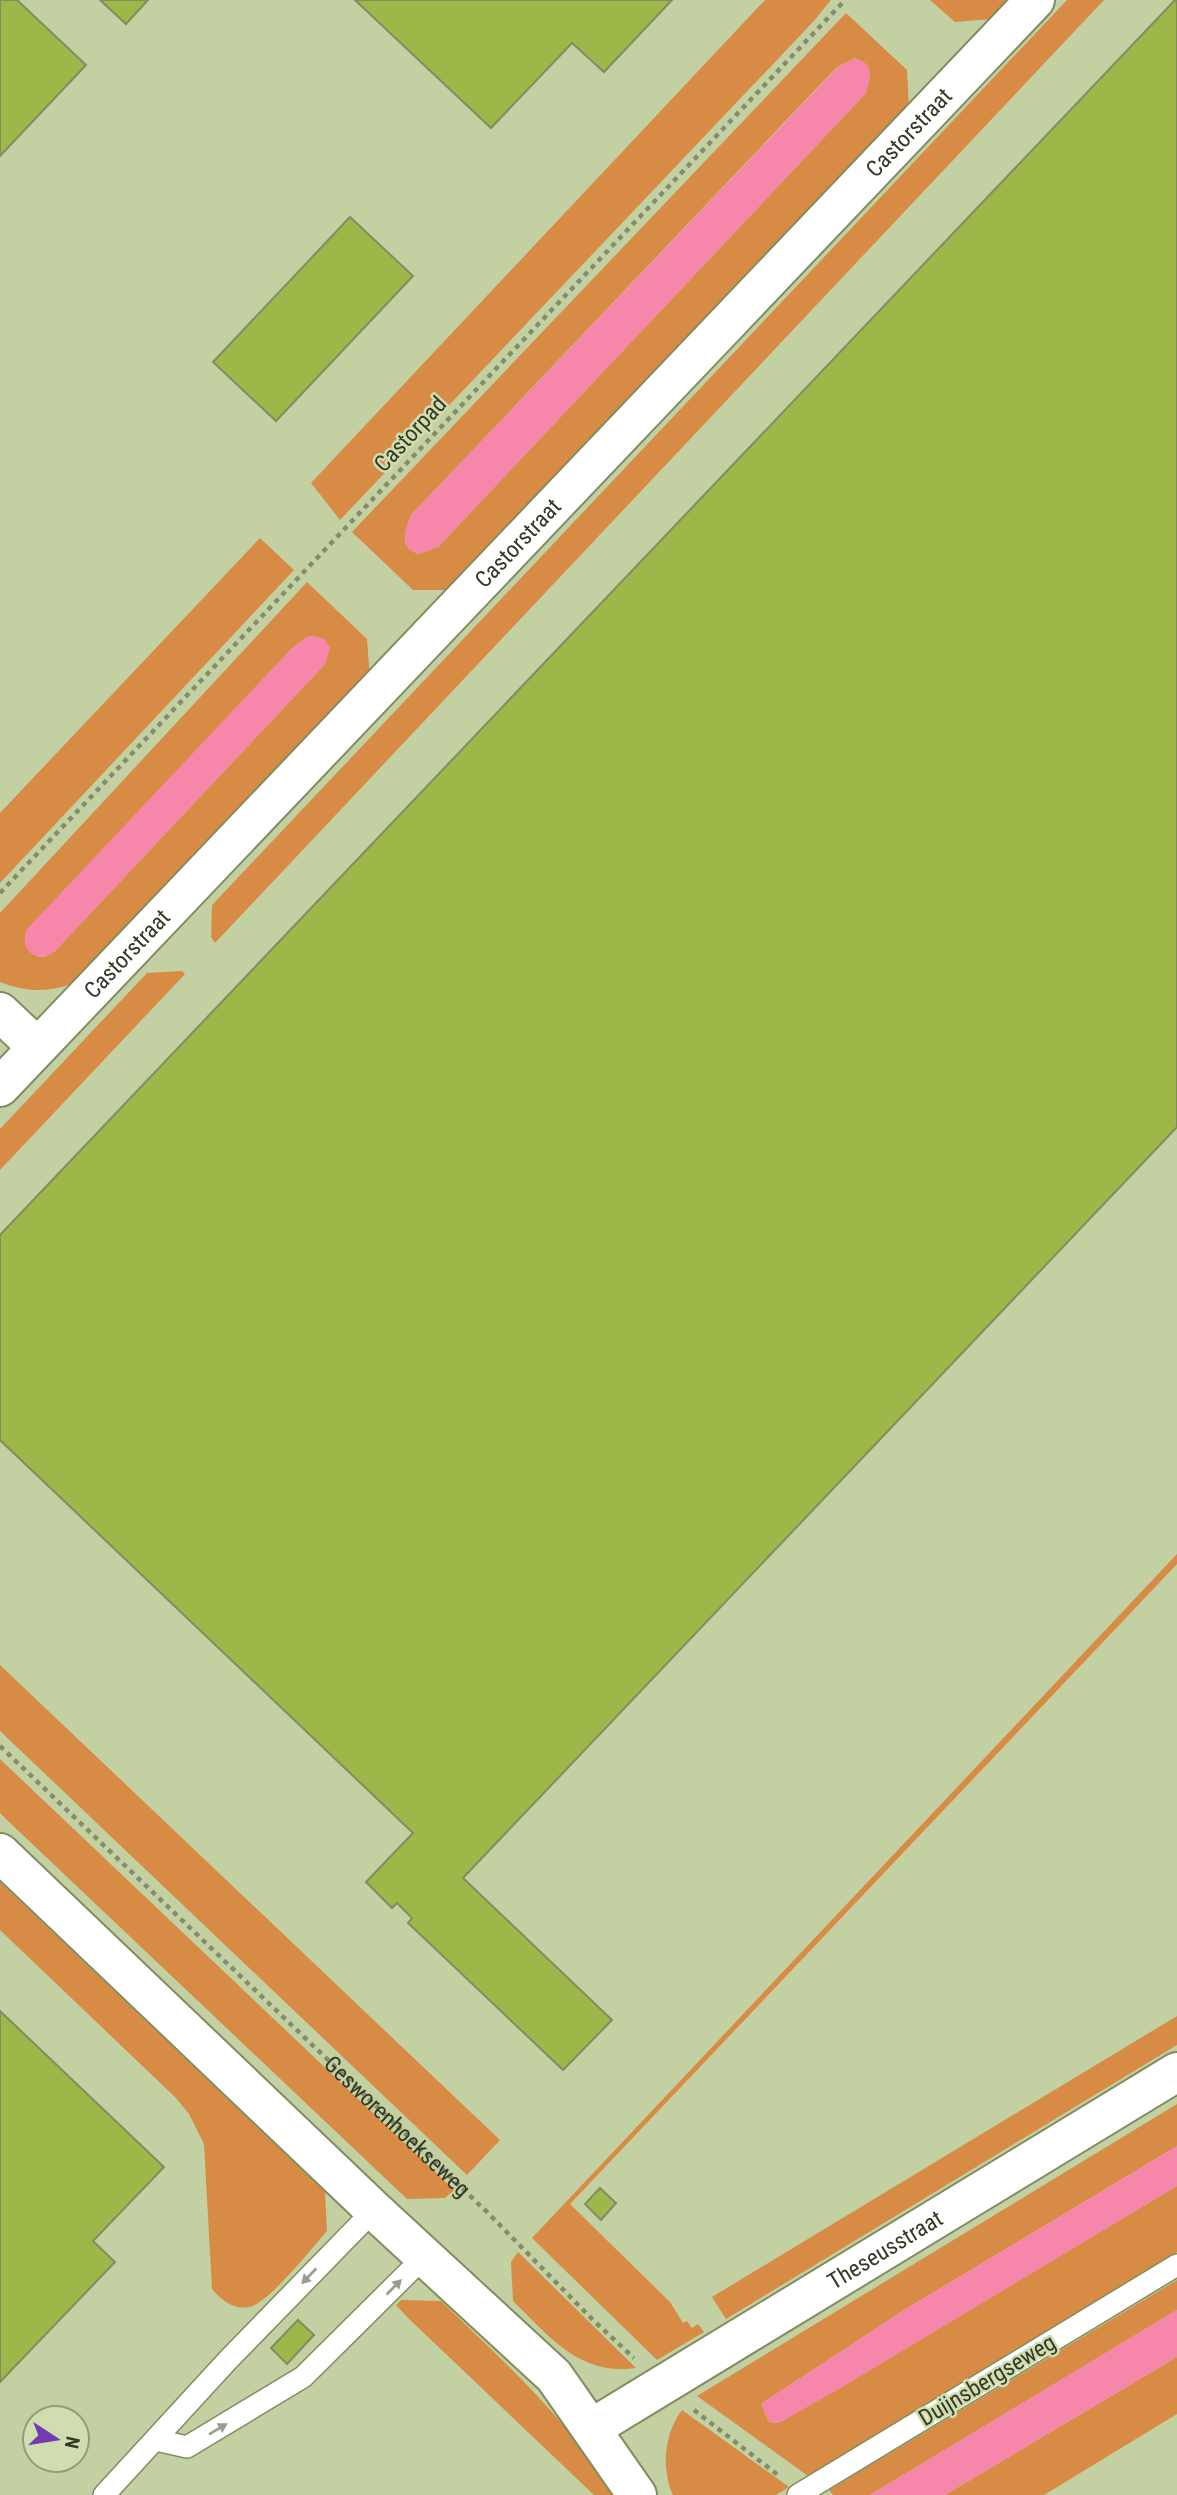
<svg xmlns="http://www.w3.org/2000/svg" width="1177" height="2495" viewBox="0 0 1177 2495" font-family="'Roboto Condensed',sans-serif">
<rect width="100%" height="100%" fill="#c3d0a2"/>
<g fill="#d88b44" fill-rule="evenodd">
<polygon points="765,0 831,0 813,22 340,520 311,483"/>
<polygon points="930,0 1010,0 992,19 955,22"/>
<polygon points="1067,0 1104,0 215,943 211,937 212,905"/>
<path d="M 846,13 L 907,70 L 909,107 L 453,590 L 413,590 L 352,532 ZM 855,58 L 866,93 L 438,547 L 418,554 L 409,549 L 405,543 L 411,515 L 836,68 Z"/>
<polygon points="260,538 294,570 0,883 0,813"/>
<path d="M 307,582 L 367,639 L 370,678 L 74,983 C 49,993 25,992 0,982 L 0,913 ZM 313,636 L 324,639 L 327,644 L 325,664 L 54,952 L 44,957 L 38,957 L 291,649 L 307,637 Z"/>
<polygon points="182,971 185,974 0,1170 0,1129 147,973"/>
<polygon points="1177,1554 1177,1564 570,2204 670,2302 683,2323 687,2321 692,2328 698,2324 704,2332 657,2360 532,2238"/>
<polygon points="0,1665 500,2140 467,2175 0,1731"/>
<polygon points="0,1759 454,2190 445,2198 407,2199 8,1821 0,1813"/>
<path d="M 0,1882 L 325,2192 L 327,2231 C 313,2247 268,2304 249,2307 C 234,2310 221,2300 212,2289 L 204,2144 L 189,2114 L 176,2098 L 0,1930 Z"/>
<polygon points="1177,2016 1177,2045 726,2319 712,2297"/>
<polygon points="1177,2104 1177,2146 904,2310 761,2404 769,2422 779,2423 1177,2186 1177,2252 808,2476 697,2396"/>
<path d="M 518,2252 L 636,2368 C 579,2376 550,2337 513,2301 L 511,2262 Z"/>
<polygon points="1177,2280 1177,2310 870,2495 833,2495 829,2490"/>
<path d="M 401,2300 L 441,2301 C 503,2361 569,2419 613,2495 L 594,2495 L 407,2317 L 396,2305 Z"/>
<polygon points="1177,2357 1177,2414 1044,2495 945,2495"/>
<path d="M 682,2410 L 789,2487 L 776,2495 L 673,2495 C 661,2469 664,2433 682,2410 Z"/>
</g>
<g fill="#f687aa">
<path d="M 855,58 C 875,64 871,77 866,93 L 438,547 L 418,554 C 398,547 405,530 411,515 L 837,68 Z"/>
<path d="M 313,636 L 324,639 L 330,648 L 325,664 L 54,952 C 37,965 18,949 27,929 L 291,649 L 307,637 Z"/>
<polygon points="1177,2146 1177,2186 834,2392 779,2423 769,2422 761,2404 904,2310"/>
<polygon points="1177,2310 1177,2357 945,2495 870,2495"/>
</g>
<g fill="#9db749" stroke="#818d61" stroke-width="2">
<polygon points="0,0 17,0 86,65 0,156"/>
<polygon points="100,0 148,0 126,24"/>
<polygon points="355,0 672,0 604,72 572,43 491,128"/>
<polygon points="1175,0 1177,0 1177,1127 463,1878 612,2020 563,2070 408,1923 412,1918 397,1903 392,1908 366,1882 413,1833 0,1440 0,1235"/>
<polygon points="350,217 413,276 276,421 213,362"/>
<polygon points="0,2011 164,2167 93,2241 115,2262 0,2382"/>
<polygon points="600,2188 616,2203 601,2220 585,2204"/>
<polygon points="298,2320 314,2335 287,2364 271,2348"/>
</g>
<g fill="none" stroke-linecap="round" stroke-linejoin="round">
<defs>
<g id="service">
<polyline points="156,2440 187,2447 303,2377 425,2256"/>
<polyline points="104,2495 228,2360 374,2210"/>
<polyline points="798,2495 1177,2265"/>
</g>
<g id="minor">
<polyline points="0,1012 37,1047"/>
<path id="s2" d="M 0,1087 L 1035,0"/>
<polyline points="0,1853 374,2210 554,2376 637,2495"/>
<path id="s3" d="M 592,2428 L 1177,2072"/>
</g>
</defs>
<use href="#service" stroke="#808d61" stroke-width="24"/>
<use href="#minor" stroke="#808d61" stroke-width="42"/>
<g stroke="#848d6b" stroke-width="4.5" stroke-dasharray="5 5" stroke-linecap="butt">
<polyline points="0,893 845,0"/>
<path id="s1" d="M 0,1746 L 488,2213 L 593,2320 L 634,2358"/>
<polyline points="694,2410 778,2475"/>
</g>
<use href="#service" stroke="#fff" stroke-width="21"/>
<use href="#minor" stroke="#fff" stroke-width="38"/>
</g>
<defs><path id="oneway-solid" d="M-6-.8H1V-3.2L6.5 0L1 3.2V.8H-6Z" transform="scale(1.75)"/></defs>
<g fill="#9a9c93">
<use href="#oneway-solid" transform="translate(309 2276) rotate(134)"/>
<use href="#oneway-solid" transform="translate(394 2287) rotate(-45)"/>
<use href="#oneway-solid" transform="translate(218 2429) rotate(-31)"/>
</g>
<g text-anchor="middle" stroke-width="5" stroke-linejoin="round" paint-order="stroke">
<g font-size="23" fill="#343927" stroke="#d0deaf">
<text dy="8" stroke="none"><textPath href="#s2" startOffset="1318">Castorstraat</textPath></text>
<text transform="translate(410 434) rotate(-47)" y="8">Castorpad</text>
<text dy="8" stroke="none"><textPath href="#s2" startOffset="751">Castorstraat</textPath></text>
<text dy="8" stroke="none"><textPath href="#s2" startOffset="184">Castorstraat</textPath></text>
<text dy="8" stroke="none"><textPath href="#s1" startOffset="550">Gesworenhoekseweg</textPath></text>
<text dy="8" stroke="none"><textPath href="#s3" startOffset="343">Theseusstraat</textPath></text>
<text transform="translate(987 2380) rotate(-31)" y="8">Duijnsbergseweg</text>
</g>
</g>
<g transform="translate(56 2439) rotate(102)"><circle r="33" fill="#d0deaf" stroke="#929c79" stroke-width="2"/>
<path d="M0-5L12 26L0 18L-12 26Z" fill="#723bb1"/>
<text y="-10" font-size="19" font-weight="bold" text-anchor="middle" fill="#343927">N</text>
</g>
</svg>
